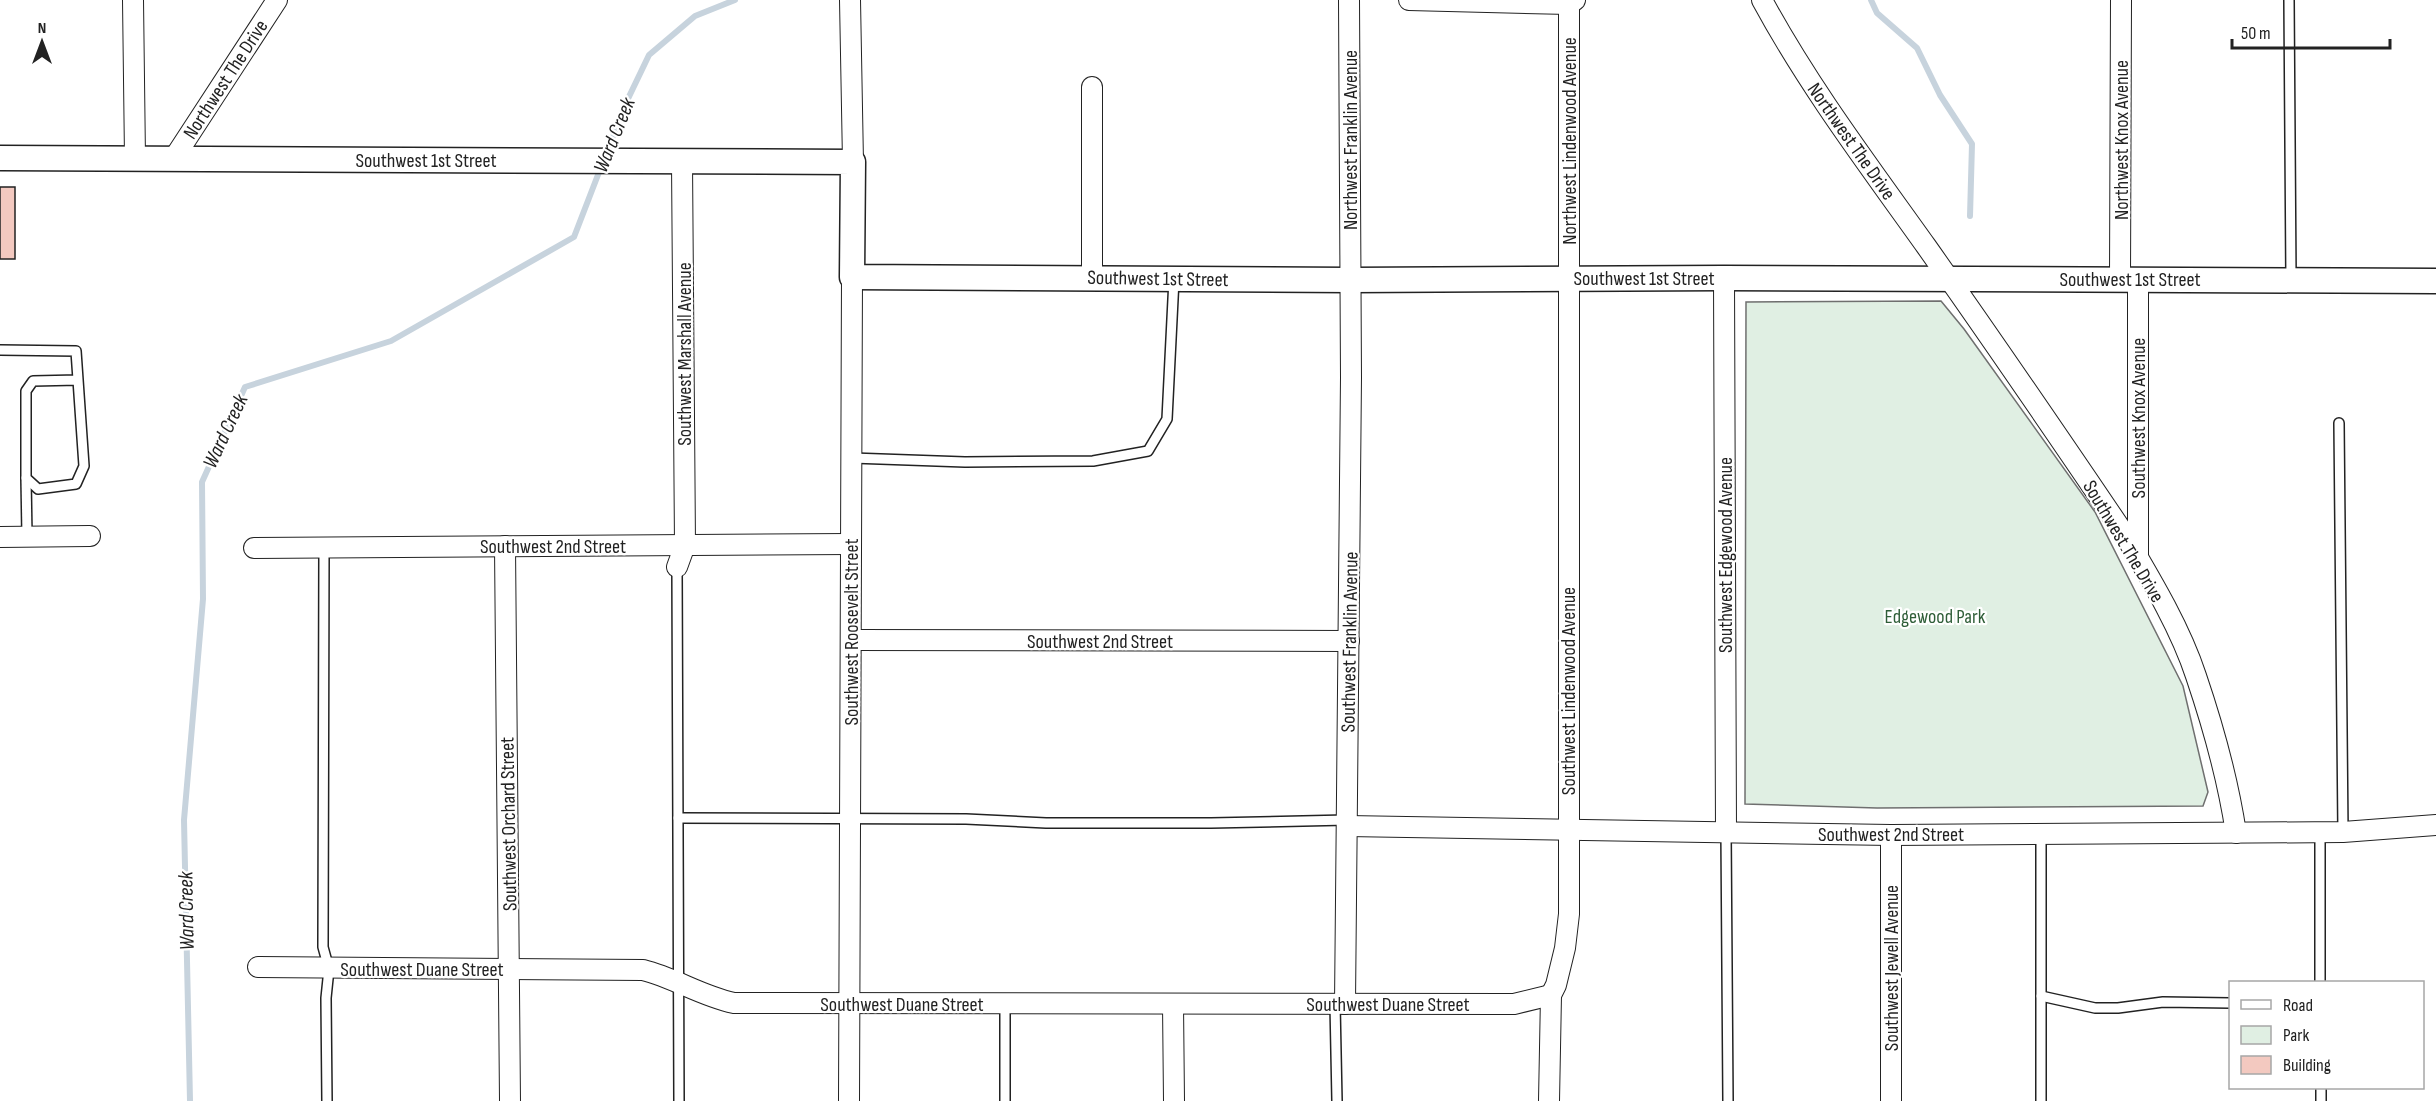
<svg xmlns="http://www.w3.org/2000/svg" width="2436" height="1101" viewBox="0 0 2436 1101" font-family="'Sofia Sans Condensed',sans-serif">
<rect width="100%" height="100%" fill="#fff"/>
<polygon fill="#e0efe3" stroke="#6f6f6f" stroke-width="1.5" points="1941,301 1964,329 2095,512 2183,686 2208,792 2203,806 1877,808 1745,804 1746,302"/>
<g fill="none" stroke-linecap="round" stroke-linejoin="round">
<g stroke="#c7d3dd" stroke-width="6">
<polyline points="1871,0 1877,13 1917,48 1940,95 1972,144 1970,216"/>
<polyline points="606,155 625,105 649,55 695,16 735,0"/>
<polyline points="190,1101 184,820 203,599 202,482 245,387 391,341 574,237 601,167"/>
</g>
</g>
<rect fill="#f3c9c0" stroke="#222" stroke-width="1.5" x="0" y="187" width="15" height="72"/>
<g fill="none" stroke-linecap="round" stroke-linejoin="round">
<defs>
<g id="service">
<polyline points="2289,0 2291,280"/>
<polyline points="0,350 76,351 84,466 76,484 38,489 26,478 26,391 33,381 78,380"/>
<polyline points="2339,423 2343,832"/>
<polyline points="852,458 965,462 1093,461 1148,451 1167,419 1174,279"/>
<polyline points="26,478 27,536"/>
<polyline points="324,547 323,947 329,969 326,998 327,1101"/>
<polyline points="677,567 679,1101"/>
<polyline points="678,818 966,819 1046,823 1211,823 1347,820"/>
<polyline points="1726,832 1728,1101"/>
<polyline points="2320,832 2320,982"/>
<polyline points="2041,996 2095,1008 2118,1008 2163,1002 2230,1003"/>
<polyline points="1005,1004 1005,1101"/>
<polyline points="1335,1004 1337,1101"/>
<polyline points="2321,1088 2321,1101"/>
<polyline points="2041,1101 2041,834"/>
</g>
<g id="minor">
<polyline points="133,0 135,158"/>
<polyline points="850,0 853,162"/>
<polyline points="1409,0 1569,4 1575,0"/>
<path d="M 1762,0 C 1809,87 1869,166 1926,246 C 1993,341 2058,436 2123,532 C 2149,576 2180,627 2196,676 C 2213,726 2228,780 2236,833"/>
<polyline points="174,158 277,0"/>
<polyline points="1092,277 1092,87"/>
<polyline points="1724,278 1726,832"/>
<polyline points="2120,279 2121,0"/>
<polyline points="0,537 90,536"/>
<polyline points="505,546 510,1101"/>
<polyline points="254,548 851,544"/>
<polyline points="2138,556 2138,279"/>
<polyline points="677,567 685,545 682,162"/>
<polyline points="851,640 1349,641"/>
<polyline points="1347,826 1891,835 2343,832 2436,825"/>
<path d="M 258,967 L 643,970 C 675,978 701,996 734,1003 L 1514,1004 L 1551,995"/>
<polyline points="1173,1004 1174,1101"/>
<polyline points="1345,1004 1351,377 1349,0"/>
<polyline points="849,1101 852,277"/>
<polyline points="1549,1101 1551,995 1556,985 1565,948 1569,914 1569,4"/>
<polyline points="1891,1101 1891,835"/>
</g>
<polyline id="tertiary" points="0,158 853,162 852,277 1351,280 1724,278 2436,281"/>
</defs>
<use href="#service" stroke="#222" stroke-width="12"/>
<use href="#minor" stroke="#222" stroke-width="22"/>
<use href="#tertiary" stroke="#222" stroke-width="27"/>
<use href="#service" stroke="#fff" stroke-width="9"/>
<use href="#minor" stroke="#fff" stroke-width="20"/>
<use href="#tertiary" stroke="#fff" stroke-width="24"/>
</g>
<g text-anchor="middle" stroke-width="4.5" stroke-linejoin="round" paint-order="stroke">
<g font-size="20" fill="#222" stroke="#fff">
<text transform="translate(225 79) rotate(-57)" y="7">Northwest The Drive</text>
<text transform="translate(1350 140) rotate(-90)" y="7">Northwest Franklin Avenue</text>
<text transform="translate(2121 140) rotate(-90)" y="7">Northwest Knox Avenue</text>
<text transform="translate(1569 141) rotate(-90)" y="7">Northwest Lindenwood Avenue</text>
<text transform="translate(1852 141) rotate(55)" y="7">Northwest The Drive</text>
<text x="426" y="167">Southwest 1st Street</text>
<text transform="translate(1158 278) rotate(1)" y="7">Southwest 1st Street</text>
<text x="1644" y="285">Southwest 1st Street</text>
<text x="2130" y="286">Southwest 1st Street</text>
<text transform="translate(684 354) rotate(-90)" y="7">Southwest Marshall Avenue</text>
<text transform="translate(2138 418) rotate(-90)" y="7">Southwest Knox Avenue</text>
<text transform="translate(2124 541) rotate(59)" y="7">Southwest The Drive</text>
<text x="553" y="553">Southwest 2nd Street</text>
<text transform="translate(1725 555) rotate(-90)" y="7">Southwest Edgewood Avenue</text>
<text transform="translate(851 632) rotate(-90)" y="7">Southwest Roosevelt Street</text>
<text x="1100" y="648">Southwest 2nd Street</text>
<text transform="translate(1349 642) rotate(-89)" y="7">Southwest Franklin Avenue</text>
<text transform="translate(1568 691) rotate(-90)" y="7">Southwest Lindenwood Avenue</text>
<text transform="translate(508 824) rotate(-91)" y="7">Southwest Orchard Street</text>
<text x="1891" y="841">Southwest 2nd Street</text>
<text transform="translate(1891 968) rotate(-90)" y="7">Southwest Jewell Avenue</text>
<text x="422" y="976">Southwest Duane Street</text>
<text x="902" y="1011">Southwest Duane Street</text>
<text x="1388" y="1011">Southwest Duane Street</text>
</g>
<g font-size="20" fill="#2f5e38" stroke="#fff">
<text x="1935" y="623">Edgewood Park</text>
</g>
<g font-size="21" font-style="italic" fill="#222" stroke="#fff">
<text transform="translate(614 135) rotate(-68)" y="7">Ward Creek</text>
<text transform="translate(225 431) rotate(-65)" y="7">Ward Creek</text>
<text transform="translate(186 911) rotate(-91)" y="7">Ward Creek</text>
</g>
</g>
<rect x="2229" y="981" width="195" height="108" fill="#ffffff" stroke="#a7a7a7" stroke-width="1.5"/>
<rect x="2241" y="1000" width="30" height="9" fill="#ffffff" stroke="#a7a7a7" stroke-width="1.5"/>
<text x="2283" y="1011" font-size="18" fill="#222222">Road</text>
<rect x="2241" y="1026" width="30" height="18" fill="#e0efe3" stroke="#a7a7a7" stroke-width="1.5"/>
<text x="2283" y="1041" font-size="18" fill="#222222">Park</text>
<rect x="2241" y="1056" width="30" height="18" fill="#f3c9c0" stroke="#a7a7a7" stroke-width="1.5"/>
<text x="2283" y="1071" font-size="18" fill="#222222">Building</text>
<g transform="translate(42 42)" stroke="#ffffff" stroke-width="4.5" paint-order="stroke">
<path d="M0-4.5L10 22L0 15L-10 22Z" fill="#222222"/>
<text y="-9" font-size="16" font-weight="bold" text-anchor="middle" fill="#222222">N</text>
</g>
<path d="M2232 39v9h158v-9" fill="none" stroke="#222222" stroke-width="3"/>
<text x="2241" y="39" font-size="18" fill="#222222" stroke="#ffffff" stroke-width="4.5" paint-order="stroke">50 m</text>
</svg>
